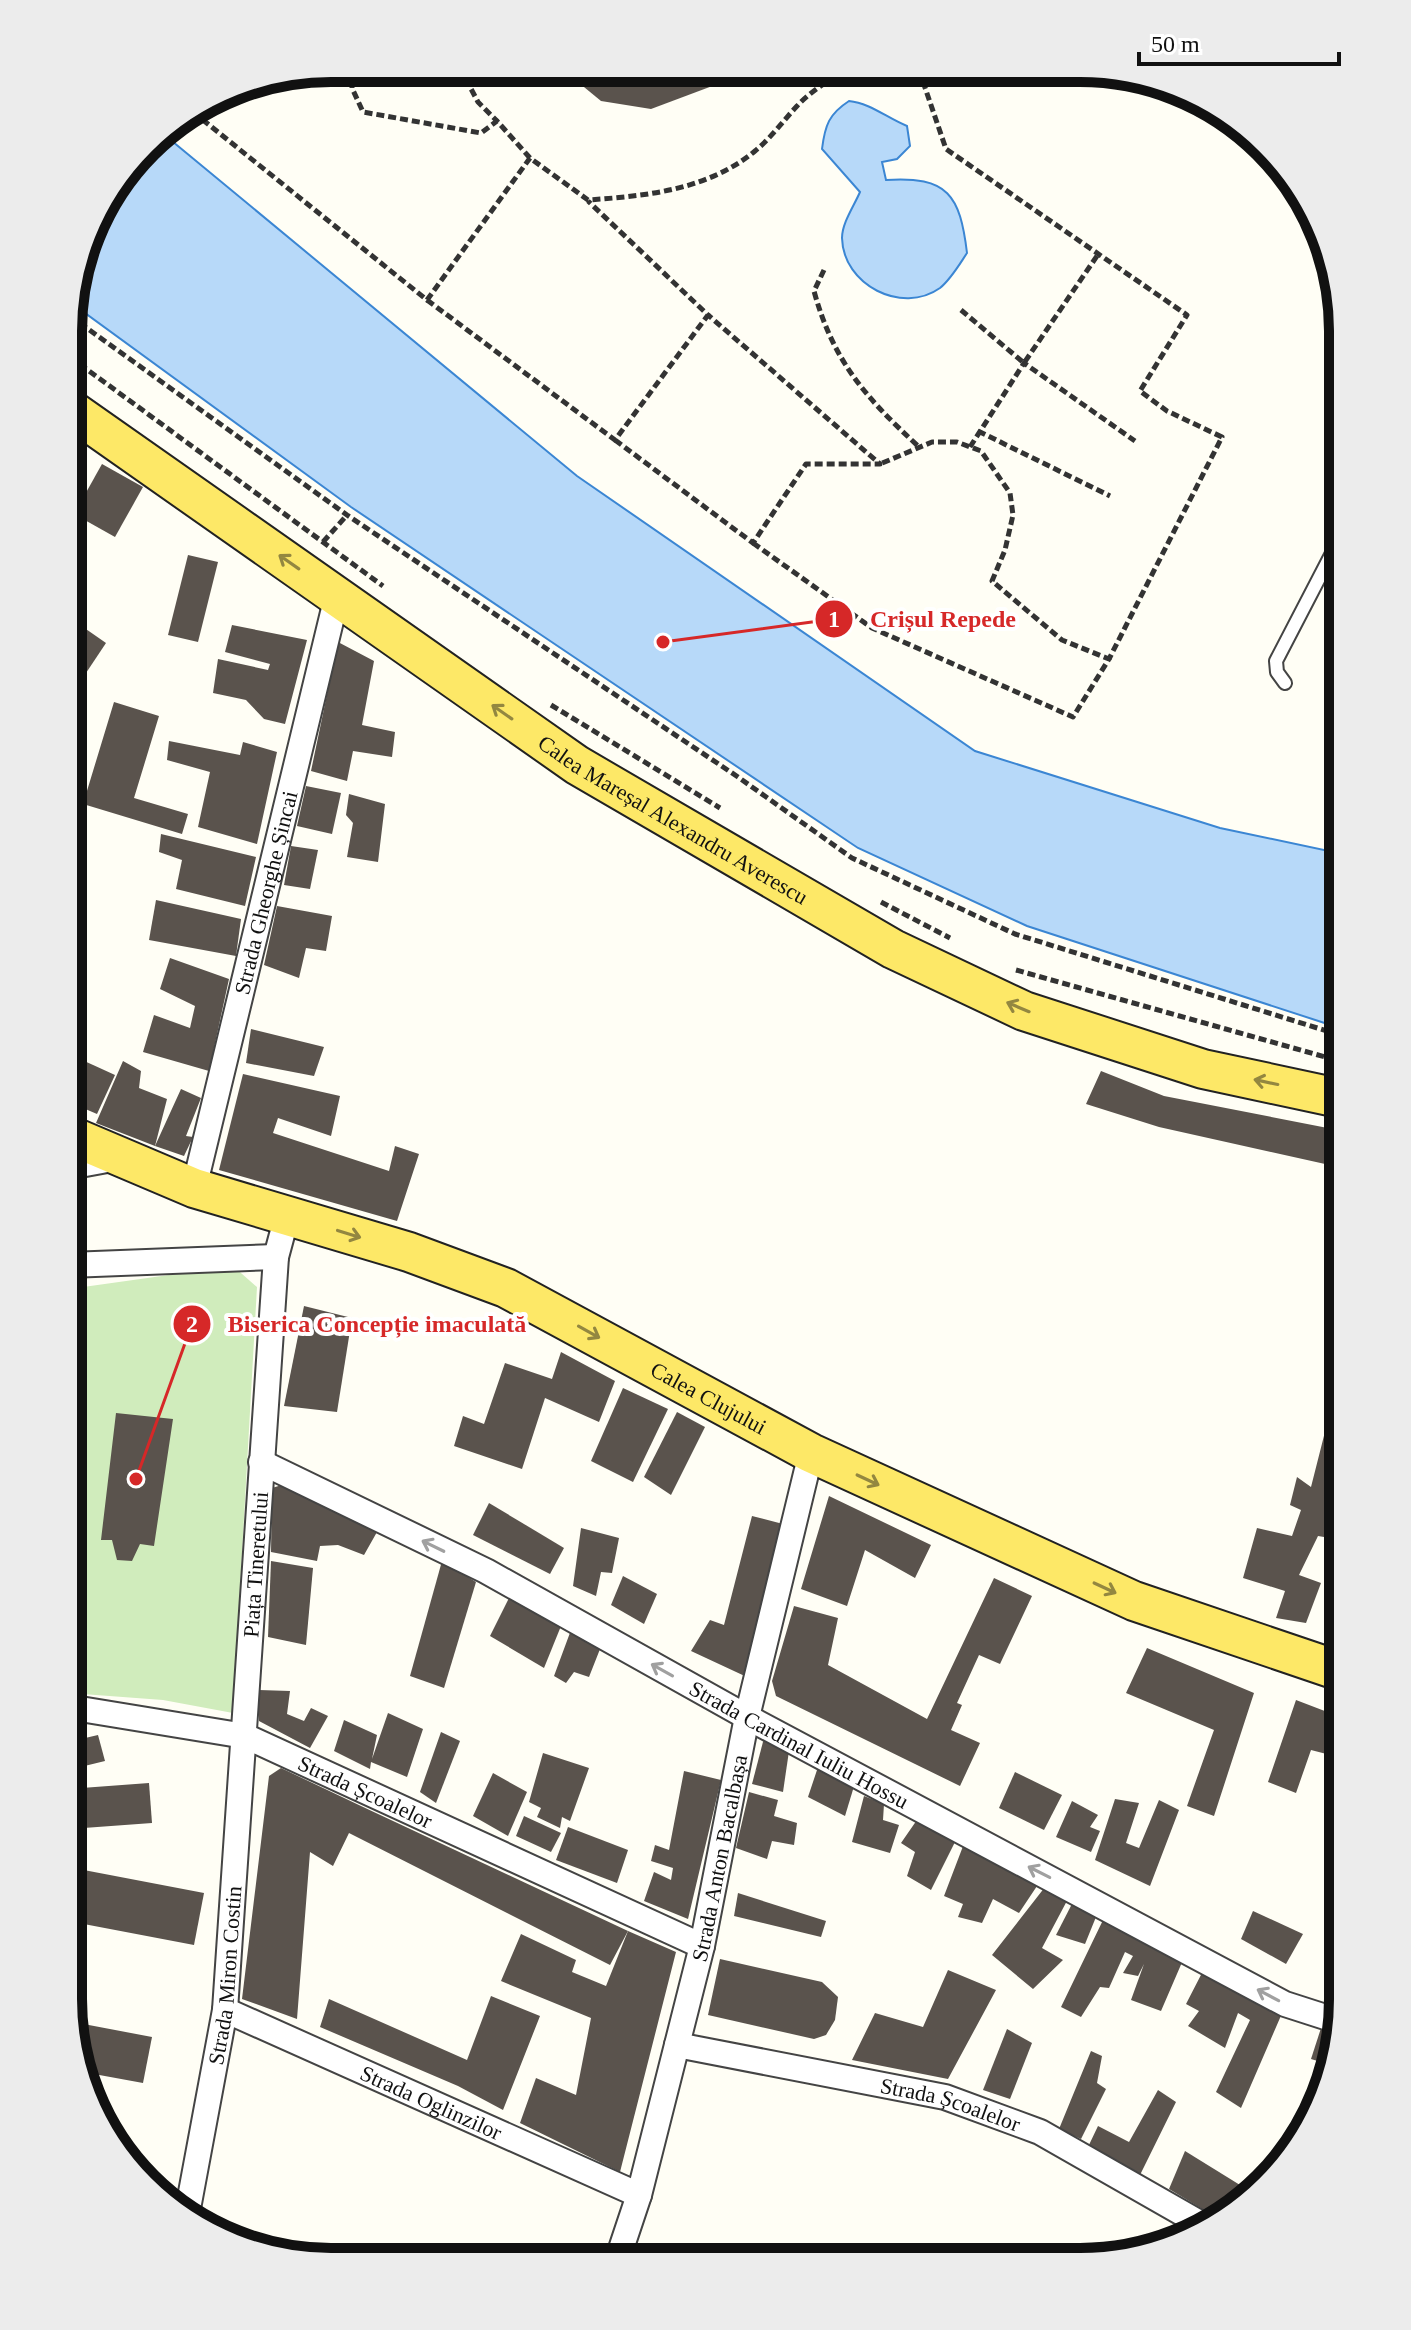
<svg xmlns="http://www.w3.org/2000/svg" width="1411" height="2330" viewBox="0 0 1411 2330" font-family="'Times New Roman',serif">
<rect width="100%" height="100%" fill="#fffef5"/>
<polygon fill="#d0ecbc" points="233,1266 257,1287 233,1713 163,1700 69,1693 69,1289"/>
<g fill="#b7d9f9" stroke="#3b86d3" stroke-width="2">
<path d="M 849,101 C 870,103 887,118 907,126 L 910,146 L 897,159 L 882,162 L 886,180 C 948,176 960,195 967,253 C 959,265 951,279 940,288 C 902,315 843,285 842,238 C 842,223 854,206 860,192 L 822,149 C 825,125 829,114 849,101 Z"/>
<polygon points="161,132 577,476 975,751 1220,828 1343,854 1343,1029 1027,926 858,848 351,507 70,302 95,214"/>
</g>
<g fill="#5a534d">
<polygon points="562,69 737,69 731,79 651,109 601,101"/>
<polygon points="799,69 830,69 814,80"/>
<polygon points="102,464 143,487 115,537 74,514"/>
<polygon points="188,555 218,562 198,642 168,635"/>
<polygon points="70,618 106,643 70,697"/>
<polygon points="232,625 307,640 285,724 264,719 246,700 213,693 218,659 268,670 270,664 225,652"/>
<polygon points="338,642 374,661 362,725 395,732 392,757 353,751 347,781 311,771"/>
<polygon points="114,702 159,716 134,798 188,814 182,834 83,804"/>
<polygon points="169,741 240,755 243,742 277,752 257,844 198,827 210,772 167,760"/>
<polygon points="306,786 341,793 332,834 297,826"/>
<polygon points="349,794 385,804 378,862 347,857 353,823 346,815"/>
<polygon points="161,834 256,857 245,906 176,889 182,860 159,852"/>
<polygon points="291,846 318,850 310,889 284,885"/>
<polygon points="156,900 241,919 236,956 149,940"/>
<polygon points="277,906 332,916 326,951 306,948 299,978 264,965"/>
<polygon points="170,958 229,979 209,1071 143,1052 154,1015 190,1028 195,1006 160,989"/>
<polygon points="251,1029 324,1047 314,1076 246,1063"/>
<polygon points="69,1054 115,1075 97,1114 69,1102"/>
<polygon points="123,1061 141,1071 139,1088 167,1099 155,1146 96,1123"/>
<polygon points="1101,1071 1164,1096 1343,1131 1343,1168 1159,1127 1086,1104"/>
<polygon points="243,1074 340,1096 331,1136 278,1118 273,1133 389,1171 395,1146 419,1154 397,1221 219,1170"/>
<polygon points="181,1089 201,1098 186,1136 193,1137 184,1156 155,1146"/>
<polygon points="304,1306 352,1318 337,1412 284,1406"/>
<polygon points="561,1352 615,1381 599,1422 545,1398 522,1469 454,1446 463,1416 484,1424 505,1363 552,1379"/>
<polygon points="1342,1364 1343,1364 1343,1411 1329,1404"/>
<polygon points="623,1388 668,1409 633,1482 591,1461"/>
<polygon points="677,1412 705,1427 671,1495 644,1477"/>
<polygon points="1330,1412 1343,1415 1343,1516 1336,1539 1318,1536 1299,1575 1321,1583 1306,1623 1276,1618 1285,1591 1243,1578 1257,1528 1292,1536 1301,1510 1290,1505 1297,1477 1311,1487"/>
<polygon points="116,1413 173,1419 154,1546 140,1544 132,1561 117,1560 112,1540 101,1540"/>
<polygon points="285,1484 377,1532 364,1555 338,1545 320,1546 317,1561 271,1552 272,1488"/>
<polygon points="829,1496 931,1545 915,1578 865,1550 847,1606 801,1589"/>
<polygon points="489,1503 564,1548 550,1574 473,1535"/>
<polygon points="752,1516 783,1524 749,1678 691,1651 710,1620 724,1625"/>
<polygon points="581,1528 619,1538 612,1573 601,1572 596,1596 573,1586"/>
<polygon points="271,1561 313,1568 306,1645 268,1637"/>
<polygon points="442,1561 476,1582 444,1688 410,1676"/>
<polygon points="623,1576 657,1594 644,1624 611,1605"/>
<polygon points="994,1578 1032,1596 1000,1664 979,1655 957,1703 962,1705 951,1730 980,1743 960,1786 776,1696 772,1681 794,1606 838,1618 828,1665 927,1719"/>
<polygon points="509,1598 561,1626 544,1668 490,1636"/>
<polygon points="571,1630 602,1644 589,1677 574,1672 566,1683 554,1676"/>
<polygon points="1147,1648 1254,1693 1214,1816 1187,1806 1214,1730 1126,1693"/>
<polygon points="259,1690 290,1691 287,1714 304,1721 311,1708 328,1716 310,1748 259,1721"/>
<polygon points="1296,1700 1343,1718 1342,1758 1311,1750 1296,1793 1268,1782"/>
<polygon points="388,1713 423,1729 407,1777 371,1762 370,1769 334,1751 344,1720 377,1735 372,1759"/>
<polygon points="441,1732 460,1741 436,1803 420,1792"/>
<polygon points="98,1735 105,1761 68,1770 68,1742"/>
<polygon points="764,1738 789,1751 783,1792 752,1784"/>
<polygon points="543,1753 589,1768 570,1821 562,1817 560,1828 537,1817 541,1808 529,1802"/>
<polygon points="819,1764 855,1783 845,1816 808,1797"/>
<polygon points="281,1768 361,1806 628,1931 610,1965 349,1833 333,1866 310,1852 297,2019 242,1999 269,1776"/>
<polygon points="684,1771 721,1780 688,1919 644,1901 654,1872 671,1880 673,1868 651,1861 655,1845 669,1850"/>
<polygon points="1015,1772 1062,1795 1044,1830 999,1808"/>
<polygon points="493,1773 527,1792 508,1836 473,1816"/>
<polygon points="149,1783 152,1823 70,1829 68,1789"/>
<polygon points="749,1792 778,1800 774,1816 797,1823 794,1845 772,1841 767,1859 736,1848"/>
<polygon points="864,1796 884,1804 883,1820 899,1825 890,1853 852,1842"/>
<polygon points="1115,1799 1139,1803 1126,1843 1139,1848 1159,1800 1179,1810 1150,1886 1095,1860"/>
<polygon points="1072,1801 1098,1815 1090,1827 1100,1831 1091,1852 1056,1837"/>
<polygon points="524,1816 561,1833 551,1852 516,1836"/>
<polygon points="919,1817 958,1836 931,1890 907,1876 915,1852 901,1843"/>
<polygon points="568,1827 628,1850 617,1883 556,1860"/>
<polygon points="965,1841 1041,1880 1019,1913 993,1899 982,1923 958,1917 963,1904 944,1896"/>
<polygon points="1342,1857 1342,1926 1324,1916"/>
<polygon points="68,1867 204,1893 194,1945 68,1921"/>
<polygon points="1045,1887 1069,1897 1042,1948 1063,1960 1033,1989 992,1955"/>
<polygon points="738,1893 826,1921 821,1937 734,1916"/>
<polygon points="1075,1898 1098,1912 1085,1944 1056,1935"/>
<polygon points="1253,1911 1303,1934 1286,1964 1241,1939"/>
<polygon points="1104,1918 1183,1960 1161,2011 1131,2000 1144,1964 1138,1976 1123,1973 1133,1956 1125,1952 1109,1988 1100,1987 1081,2017 1061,2007"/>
<polygon points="628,1931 676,1952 620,2172 520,2123 536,2078 576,2095 591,2018 501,1981 521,1934 576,1960 572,1972 606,1986"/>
<polygon points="720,1959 822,1982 838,1997 835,2020 826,2035 814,2039 708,2015"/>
<polygon points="948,1970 996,1990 948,2079 852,2060 875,2013 923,2027"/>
<polygon points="1203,1971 1283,2011 1241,2108 1216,2092 1250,2020 1238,2013 1225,2048 1188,2026 1199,2011 1186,2004"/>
<polygon points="491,1996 540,2016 503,2110 458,2086 320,2027 329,1999 467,2060"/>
<polygon points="73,2022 152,2037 143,2083 83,2072"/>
<polygon points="1322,2025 1339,2030 1331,2065 1311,2059"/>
<polygon points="1007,2029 1032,2043 1010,2099 983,2090"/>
<polygon points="1091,2051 1102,2056 1097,2083 1106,2089 1081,2139 1059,2129"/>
<polygon points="1158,2090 1176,2102 1140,2175 1088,2147 1098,2126 1129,2142"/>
<polygon points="1185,2151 1240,2185 1231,2203 1214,2216 1169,2189"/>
</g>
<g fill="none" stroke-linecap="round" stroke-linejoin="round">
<defs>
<polyline id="service" points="1285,683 1277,672 1276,661 1343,532"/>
<g id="minor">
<polyline points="69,1167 118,1158"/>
<path id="s1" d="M 194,1188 L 337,596"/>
<polyline points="69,1265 276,1257"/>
<path id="s2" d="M 261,1462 L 486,1571 L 747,1717 L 1285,2004 L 1341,2022"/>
<path id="s3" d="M 68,1707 L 245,1736 L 702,1946"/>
<path id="s4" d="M 225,2010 L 639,2195"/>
<path id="s5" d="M 677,2045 L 945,2097 L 1040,2132 L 1203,2225"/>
<path id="s6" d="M 187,2214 L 225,2010 L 276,1257 L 287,1216"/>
<path id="s7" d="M 617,2261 L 639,2195 L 702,1946 L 747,1717 L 811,1453"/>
</g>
<g id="primary">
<path id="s8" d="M 70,409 L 577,765 L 893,949 L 1024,1011 L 1203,1069 L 1343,1099"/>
<path id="s9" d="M 69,1135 L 194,1188 L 409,1252 L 506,1288 L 811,1453 L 1134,1601 L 1343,1672"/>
</g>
</defs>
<use href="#service" stroke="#444" stroke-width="16"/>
<use href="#minor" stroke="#444" stroke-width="28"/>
<use href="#primary" stroke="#222" stroke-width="42"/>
<g stroke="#333" stroke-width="5" stroke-dasharray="8 4" stroke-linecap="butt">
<path d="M 352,68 L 352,88 L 363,112 L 481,133 L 497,121 L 530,158 L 588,200 C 646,196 708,190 755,151 C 771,138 783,121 797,106 C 811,91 829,80 846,70"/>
<polyline points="460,68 478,102 497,121"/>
<polyline points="919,70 946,149 1187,315 1140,391 1167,411 1222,437 1109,659"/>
<polyline points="193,112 427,300 530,158"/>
<path d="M 824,270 L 814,291 C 833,361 866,398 918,446"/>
<polyline points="427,300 615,440 708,315 588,201"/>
<polyline points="961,310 1024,363 1099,253"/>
<polyline points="70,316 347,515 738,777 852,858 1015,934 1343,1036"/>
<polyline points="70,357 383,586"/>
<polyline points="978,431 1110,496"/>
<polyline points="615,440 753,543 806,464 880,464 708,315"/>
<polyline points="970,447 1024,363 1135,441"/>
<polyline points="323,542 347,515"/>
<polyline points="753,543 872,628 1073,717 1109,659 1062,640 992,581 1005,550 1013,515 1010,493 981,451 957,442 932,442 880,464"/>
<polyline points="551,705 720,808"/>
<polyline points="881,902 950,938"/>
<polyline points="1016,970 1343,1062"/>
</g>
<use href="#service" stroke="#fff" stroke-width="12"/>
<use href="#minor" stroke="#fff" stroke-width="24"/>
<use href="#primary" stroke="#fde867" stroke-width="38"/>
</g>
<defs><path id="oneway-shaft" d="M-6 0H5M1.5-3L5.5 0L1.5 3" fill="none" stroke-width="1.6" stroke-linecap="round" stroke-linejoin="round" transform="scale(2)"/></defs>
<g stroke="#938740">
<use href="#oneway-shaft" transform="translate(289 562) rotate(-145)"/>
<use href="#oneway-shaft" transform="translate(502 712) rotate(-145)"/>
<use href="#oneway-shaft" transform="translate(1018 1007) rotate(-157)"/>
<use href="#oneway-shaft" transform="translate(1266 1082) rotate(-168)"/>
<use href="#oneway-shaft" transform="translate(349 1234) rotate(17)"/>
<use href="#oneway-shaft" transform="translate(589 1332) rotate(29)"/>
<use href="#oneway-shaft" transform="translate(868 1480) rotate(25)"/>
<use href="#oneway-shaft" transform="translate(1105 1588) rotate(25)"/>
</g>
<g stroke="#a0a0a0">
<use href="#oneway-shaft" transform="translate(433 1546) rotate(-154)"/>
<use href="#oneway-shaft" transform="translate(662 1670) rotate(-151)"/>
<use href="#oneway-shaft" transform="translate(1039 1872) rotate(-153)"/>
<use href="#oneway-shaft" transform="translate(1268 1995) rotate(-152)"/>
</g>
<g text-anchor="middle" stroke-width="8" stroke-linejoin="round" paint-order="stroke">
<g font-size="22" fill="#111" stroke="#fff">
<text dy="8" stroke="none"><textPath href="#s8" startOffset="730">Calea Mareșal Alexandru Averescu</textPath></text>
<text dy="8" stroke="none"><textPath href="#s1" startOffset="304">Strada Gheorghe Șincai</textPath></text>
<text dy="8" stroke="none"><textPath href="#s9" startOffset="694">Calea Clujului</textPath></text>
<text dy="8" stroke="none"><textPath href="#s6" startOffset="654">Piața Tineretului</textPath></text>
<text dy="8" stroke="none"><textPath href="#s2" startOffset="608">Strada Cardinal Iuliu Hossu</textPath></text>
<text dy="8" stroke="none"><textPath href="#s3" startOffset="312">Strada Școalelor</textPath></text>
<text dy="8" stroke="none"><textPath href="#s7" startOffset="416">Strada Anton Bacalbașa</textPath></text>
<text dy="8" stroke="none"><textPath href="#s6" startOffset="242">Strada Miron Costin</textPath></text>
<text dy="8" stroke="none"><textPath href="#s4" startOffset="226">Strada Oglinzilor</textPath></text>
<text dy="8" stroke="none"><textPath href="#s5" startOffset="280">Strada Școalelor</textPath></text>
</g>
</g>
<path d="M0 0H1411V2330H0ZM331 82H1080A249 249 0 0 1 1329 331V1999A249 249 0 0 1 1080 2248H331A249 249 0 0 1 82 1999V331A249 249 0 0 1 331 82Z" fill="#ececec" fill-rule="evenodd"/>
<path fill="none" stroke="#111" stroke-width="10" d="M331 82H1080A249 249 0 0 1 1329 331V1999A249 249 0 0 1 1080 2248H331A249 249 0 0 1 82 1999V331A249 249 0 0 1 331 82Z"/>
<path fill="none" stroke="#d62828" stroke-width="3" d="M663 642L834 619M136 1479L192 1324"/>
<g fill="#d62828" stroke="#fff" stroke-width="3">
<circle cx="663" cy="642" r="8"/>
<circle cx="136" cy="1479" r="8"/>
<circle cx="834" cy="619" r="20"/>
<circle cx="192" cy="1324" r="20"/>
</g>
<g font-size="24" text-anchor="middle" font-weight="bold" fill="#fff">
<text x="834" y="627">1</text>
<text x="192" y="1332">2</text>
</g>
<g font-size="24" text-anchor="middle" font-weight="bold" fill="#d62828" stroke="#fff" stroke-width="8" stroke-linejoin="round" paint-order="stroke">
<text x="943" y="627">Crișul Repede</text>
<text x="377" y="1332">Biserica Concepție imaculată</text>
</g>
<path d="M1139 52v12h200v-12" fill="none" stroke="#111111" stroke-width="4"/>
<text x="1151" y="52" font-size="24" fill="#111111" stroke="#ffffff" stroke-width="6" paint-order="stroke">50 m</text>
</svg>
